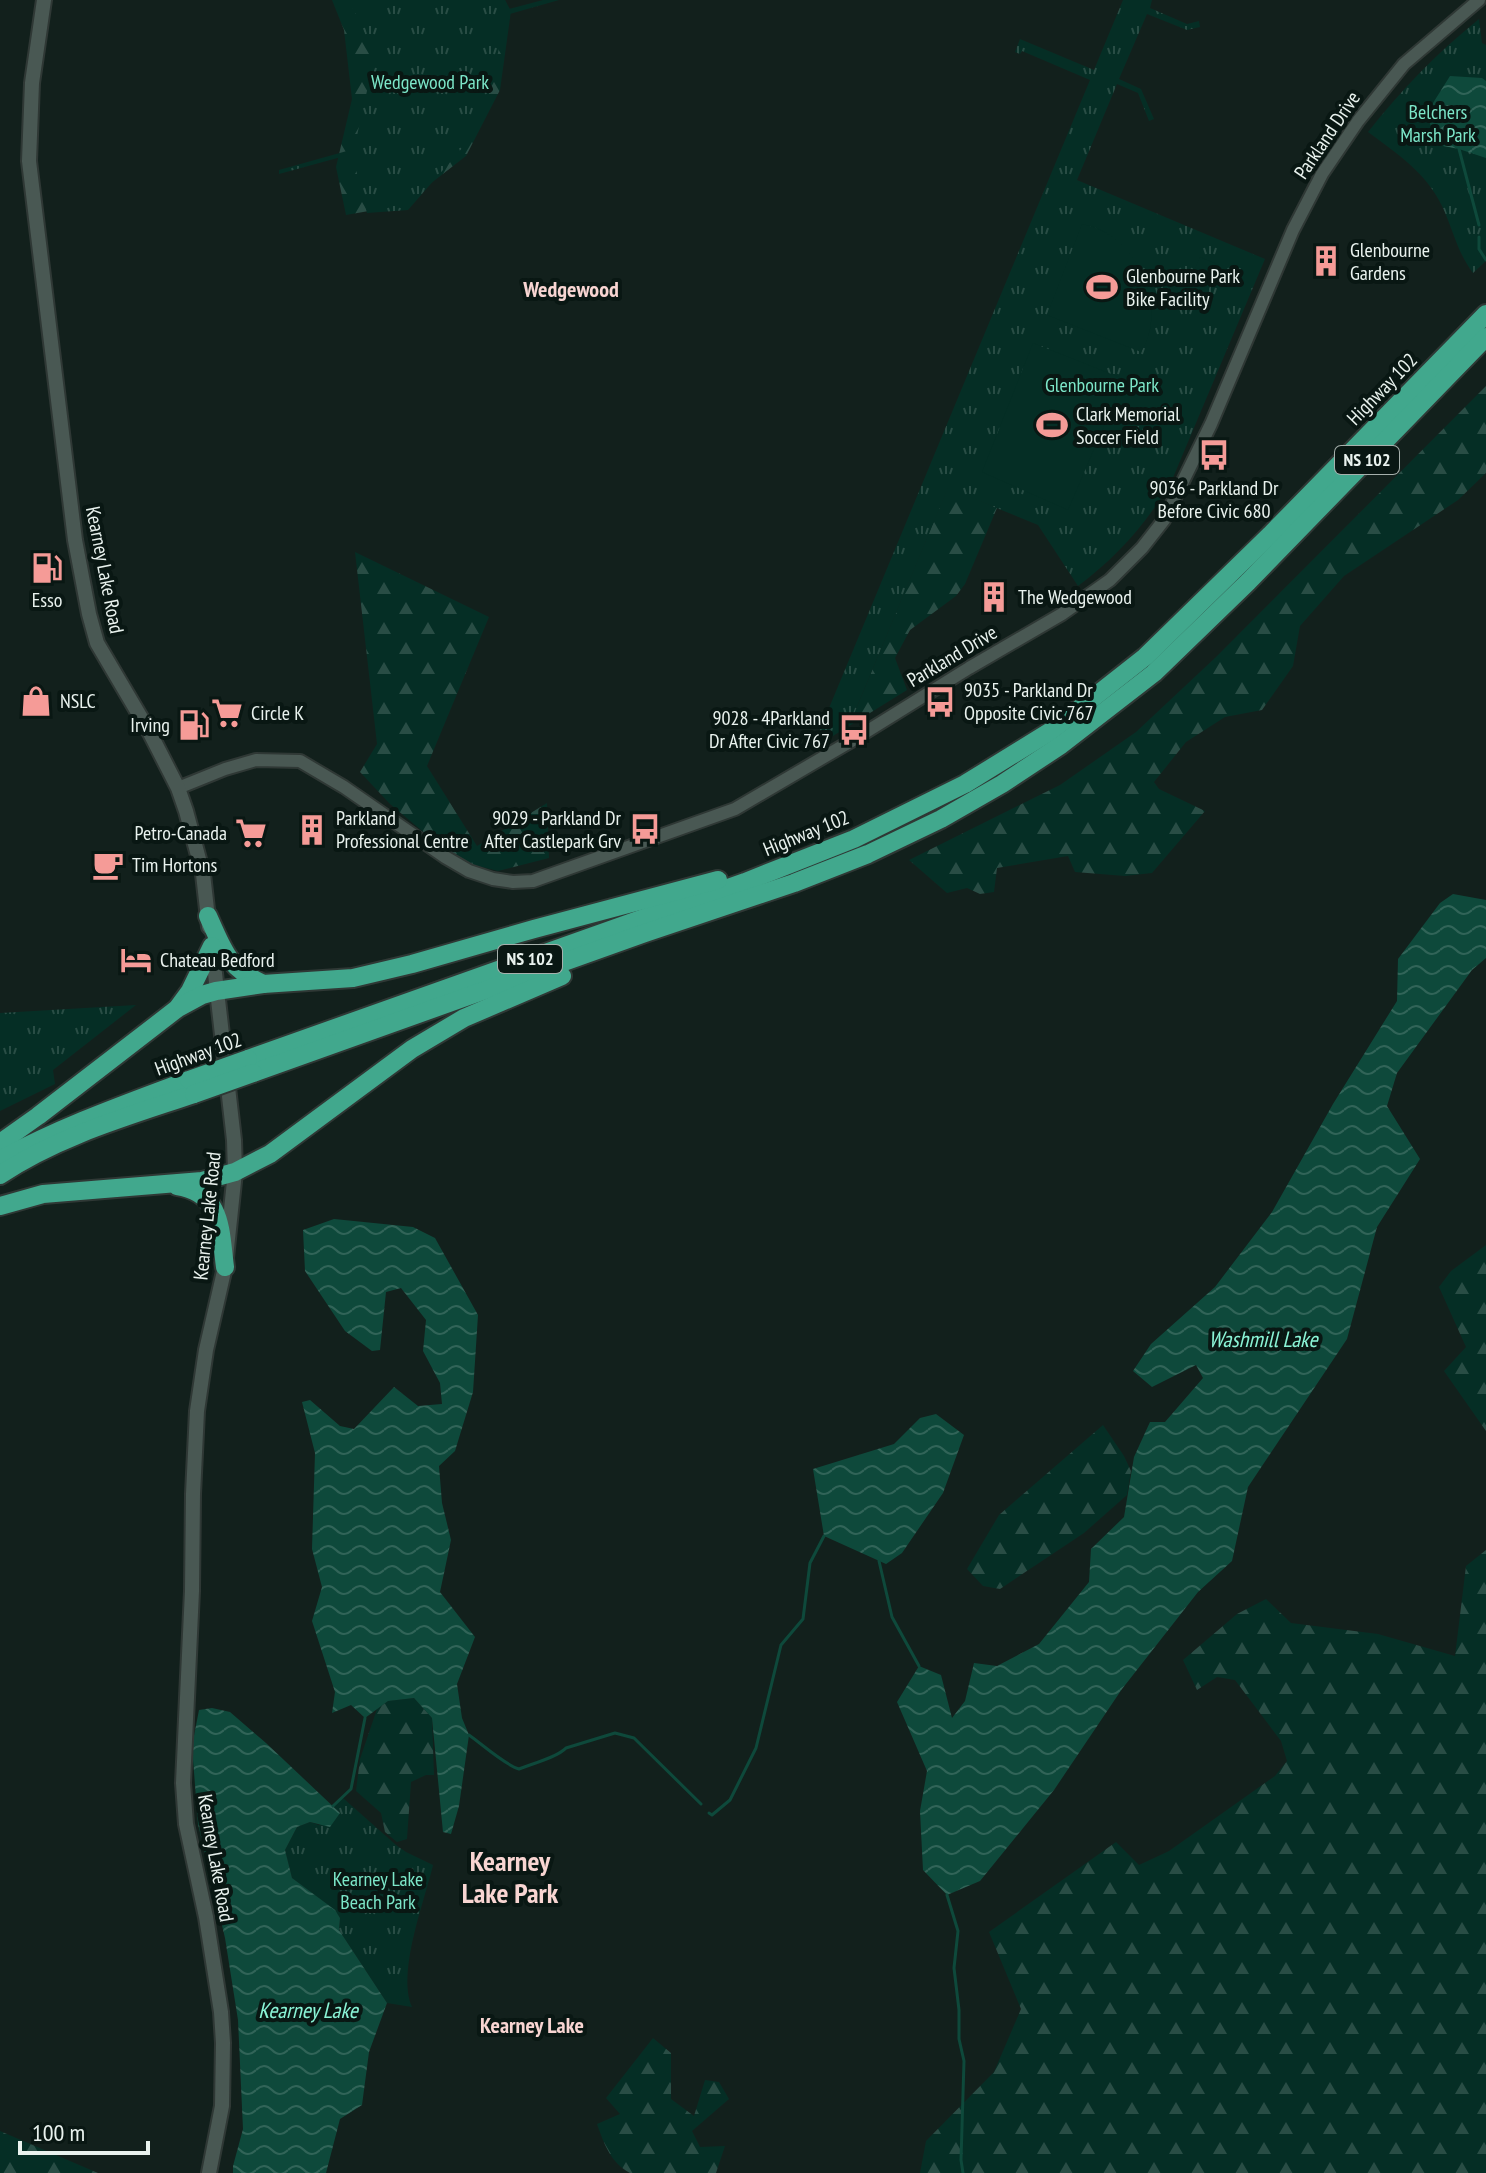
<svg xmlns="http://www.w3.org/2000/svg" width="1486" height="2173" viewBox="0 0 1486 2173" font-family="'PT Sans Narrow',sans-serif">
<defs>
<pattern id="forest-firs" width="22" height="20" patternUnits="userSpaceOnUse" patternTransform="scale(2)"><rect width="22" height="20" fill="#052e25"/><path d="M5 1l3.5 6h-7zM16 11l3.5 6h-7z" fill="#294d45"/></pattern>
<pattern id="park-tufts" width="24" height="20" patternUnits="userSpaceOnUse" patternTransform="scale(2)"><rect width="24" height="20" fill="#052e25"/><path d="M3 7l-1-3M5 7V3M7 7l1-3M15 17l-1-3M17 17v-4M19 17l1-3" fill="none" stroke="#294d45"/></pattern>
<pattern id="water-waves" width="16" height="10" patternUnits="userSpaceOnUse" patternTransform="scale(2)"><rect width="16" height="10" fill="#0e493b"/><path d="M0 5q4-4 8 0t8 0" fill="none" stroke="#316458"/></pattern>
</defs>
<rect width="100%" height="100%" fill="#12201c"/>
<g fill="url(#forest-firs)">
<polygon points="332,0 505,0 511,11 500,90 466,156 403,205 346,215 336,167 352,99 344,30"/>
<polygon points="1486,386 1486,473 1458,500 1344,576 1300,626 1293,666 1262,710 1225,717 1186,742 1154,782 1159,789 1205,811 1152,873 1125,876 1075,872 1068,856 997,868 994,892 980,894 967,888 947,893 909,860 1060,785 1136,732 1216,657"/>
<polygon points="948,487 997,508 965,584 956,596 910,630 895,658 907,690 849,726"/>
<polygon points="355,552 489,617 427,766 477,846 547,803 549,858 498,871 458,861 390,804 360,772 377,744"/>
<polygon points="1486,1245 1486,1431 1444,1371 1466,1347 1439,1287 1451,1271"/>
<polygon points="1103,1425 1124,1456 1131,1471 1127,1495 1084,1533 1000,1589 983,1586 967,1569 999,1515"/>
<polygon points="1486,1550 1486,2173 920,2173 926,2141 994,2072 1021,2009 989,1932 1116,1842 1139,1865 1169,1851 1275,1776 1287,1761 1281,1741 1235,1680 1217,1677 1197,1690 1183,1660 1237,1614 1266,1599 1291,1623 1378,1634 1455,1656 1466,1566"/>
<polygon points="414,1698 432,1718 434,1775 426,1775 411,1782 407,1839 397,1842 385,1832 381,1813 356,1791 360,1759 377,1709 388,1701"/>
<path d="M 653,2038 L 671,2053 L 671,2099 L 694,2116 L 705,2080 L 719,2082 L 729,2099 L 692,2131 L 700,2147 L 725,2146 L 716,2173 L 630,2173 C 611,2163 604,2144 597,2124 L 620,2114 L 606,2098 Z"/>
<polygon points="0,2131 98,2173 0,2173"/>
</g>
<g fill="url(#park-tufts)">
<polygon points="349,0 505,0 509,9 543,0 559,0 506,15 486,109 463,147 408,210 367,213 352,154 279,174 279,170 354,149 375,55"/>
<path d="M 1123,0 L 1152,0 L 1150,8 L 1187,24 L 1199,21 L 1200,27 L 1187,30 L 1147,14 L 1119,79 L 1141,89 L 1154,119 L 1149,121 L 1138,93 L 1117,84 L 1077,180 L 1265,259 L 1172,480 C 1148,522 1117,557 1078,586 L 1038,525 L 948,488 L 849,726 L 812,749 L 1090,80 L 1022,51 L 1020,54 L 1015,52 L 1020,39 L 1094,70 Z"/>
<path d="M 1479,19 L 1482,43 L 1486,45 L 1486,261 L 1473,273 C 1457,252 1453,229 1442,206 C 1426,172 1397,154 1368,132 C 1401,90 1437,53 1479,19 Z"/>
<polygon points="136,1005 53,1070 55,1084 0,1111 0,1013"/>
<path d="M 343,1798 L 396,1845 L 406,1852 L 433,1865 C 424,1903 397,1972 412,2007 L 387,2003 L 339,1930 L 340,1918 L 335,1911 L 292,1878 L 285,1850 L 297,1827 L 310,1822 L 319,1825 L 340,1813 L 333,1806 Z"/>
</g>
<g fill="#052e25">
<path d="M 1082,224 C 1135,233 1170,305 1141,352 L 1047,315 Z"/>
<polygon points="1200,257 1219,265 1205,298 1186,290"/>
<polygon points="1033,343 1124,379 1068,510 982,472"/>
</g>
<g fill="url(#water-waves)">
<polygon points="1450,76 1482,78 1486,81 1486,158 1459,149 1438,145 1429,121 1428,111"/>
<polygon points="1453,894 1486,900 1486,958 1472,970 1397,1073 1387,1106 1420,1159 1377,1227 1347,1339 1248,1487 1232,1561 1198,1592 1122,1689 1054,1790 980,1881 947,1895 923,1870 920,1811 927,1771 897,1702 919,1666 941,1675 952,1718 965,1701 974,1663 997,1666 1039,1644 1089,1582 1091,1549 1124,1517 1134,1457 1150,1422 1165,1422 1203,1378 1196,1365 1152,1387 1133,1371 1151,1344 1215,1287 1272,1212 1333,1104 1397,1001 1398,959 1440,903"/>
<polygon points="334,1219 413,1227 435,1238 478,1315 473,1392 455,1451 439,1466 442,1503 451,1540 440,1592 475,1637 457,1684 462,1718 469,1735 459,1806 451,1834 443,1832 432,1718 414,1698 388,1701 365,1718 351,1705 332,1713 335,1692 312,1621 322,1587 312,1549 315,1453 302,1402 310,1400 340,1426 354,1429 394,1387 418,1406 442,1404 440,1383 423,1351 426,1320 401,1288 386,1292 380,1350 372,1351 345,1331 305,1271 303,1230"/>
<polygon points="936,1414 964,1435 943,1493 902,1553 886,1564 824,1536 813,1469 894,1444 920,1418"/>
<polygon points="212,1708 230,1712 266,1743 340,1813 330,1827 310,1822 297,1827 285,1850 292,1878 335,1910 340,1918 339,1930 387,2003 369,2052 362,2105 340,2119 326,2173 233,2173 233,2166 243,2129 238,2020 225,1938 198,1824 192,1746 199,1710"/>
</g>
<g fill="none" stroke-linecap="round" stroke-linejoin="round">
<g stroke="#0e493b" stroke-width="3">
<polyline points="1459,149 1479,225"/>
<polyline points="1479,237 1479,249 1486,260"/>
<polyline points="879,1561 892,1617 919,1666"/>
<path d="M 469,1735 C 483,1745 505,1765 519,1769 C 531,1764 558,1757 566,1748 L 615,1733 L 634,1738 L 701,1804"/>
<polyline points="333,1806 351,1789 365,1718"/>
<polyline points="709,1813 712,1815 730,1800 756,1748 781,1645 803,1619 810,1563 824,1536"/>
<polyline points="947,1895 958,1931 954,1968 959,2010 959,2039 964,2061 961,2160 963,2173"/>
</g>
<defs>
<polyline id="tertiary" points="178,788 225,769 256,760 300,761 344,787 445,857 469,871 493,879 513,882 533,881 735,809 853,740 969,668 1062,614 1110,580 1142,548 1164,520 1211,424 1293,230 1322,174 1358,121 1404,64 1479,0"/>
<g id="secondary">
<polyline points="44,0 32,83 29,161 75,540 89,614 97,643 150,733 178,788 186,811 203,874 209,927"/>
<polyline points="209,2173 222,2106 223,2043 221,2012 206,1917 186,1824 183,1783 192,1591 193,1494 197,1411 206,1350 225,1267 235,1172 234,1140 212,947"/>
</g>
<g id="motorway">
<path d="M 208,916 C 224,951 227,967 263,984"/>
<polyline points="179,1006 190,991 212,946"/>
<polyline points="248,1059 745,882 854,839 965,784 1051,731 1145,657 1270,535 1486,314"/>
<polyline points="253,1073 645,933 794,883 868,854 941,819 1002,784 1061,745 1154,673 1248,582 1486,337"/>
<polyline points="0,1143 38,1116 178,1008 202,995 216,991 263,984 353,978 412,964 534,929 718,880"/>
<path d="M 0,1160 C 60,1127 125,1104 189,1080"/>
<path d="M 0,1175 C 58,1136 129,1116 194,1094"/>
<path d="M 177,1186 C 223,1193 220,1230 225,1267"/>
<polyline points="0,1206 43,1194 202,1181 235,1172 270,1154 412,1049 464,1018 562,976"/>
</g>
</defs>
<use href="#tertiary" stroke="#2f3835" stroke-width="16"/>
<use href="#secondary" stroke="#2f3835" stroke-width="18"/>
<use href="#motorway" stroke="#2f3835" stroke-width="22"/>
<use href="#tertiary" stroke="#495853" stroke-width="12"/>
<use href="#secondary" stroke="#495853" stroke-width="14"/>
<use href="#motorway" stroke="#41a88d" stroke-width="18"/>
<defs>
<g id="motorway-bridge">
<polyline points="189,1080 248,1059"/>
<polyline points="194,1094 253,1073"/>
</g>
</defs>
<use href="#motorway-bridge" stroke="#2f3835" stroke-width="22" stroke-linecap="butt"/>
<use href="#motorway-bridge" stroke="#41a88d" stroke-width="18"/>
</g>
<defs>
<symbol id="building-bare" viewBox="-9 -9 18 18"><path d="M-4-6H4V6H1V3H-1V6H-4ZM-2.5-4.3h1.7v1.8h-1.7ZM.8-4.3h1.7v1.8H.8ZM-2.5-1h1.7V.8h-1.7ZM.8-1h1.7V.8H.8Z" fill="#f59b97" stroke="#091713" stroke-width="2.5" paint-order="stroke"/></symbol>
<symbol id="stadium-bare" viewBox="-9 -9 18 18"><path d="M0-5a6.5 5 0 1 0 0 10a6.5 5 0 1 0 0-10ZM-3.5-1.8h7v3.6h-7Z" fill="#f59b97" stroke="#091713" stroke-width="2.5" paint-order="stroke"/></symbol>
<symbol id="bus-bare" viewBox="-9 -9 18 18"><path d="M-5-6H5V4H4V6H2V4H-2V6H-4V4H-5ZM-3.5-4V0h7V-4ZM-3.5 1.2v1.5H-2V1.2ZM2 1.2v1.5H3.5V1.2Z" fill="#f59b97" stroke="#091713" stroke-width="2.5" paint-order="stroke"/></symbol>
<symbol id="fuel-bare" viewBox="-9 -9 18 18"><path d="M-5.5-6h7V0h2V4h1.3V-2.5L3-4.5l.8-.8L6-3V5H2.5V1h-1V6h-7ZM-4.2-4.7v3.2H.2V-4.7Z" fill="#f59b97" stroke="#091713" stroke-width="2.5" paint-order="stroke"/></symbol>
<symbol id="shop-bare" viewBox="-9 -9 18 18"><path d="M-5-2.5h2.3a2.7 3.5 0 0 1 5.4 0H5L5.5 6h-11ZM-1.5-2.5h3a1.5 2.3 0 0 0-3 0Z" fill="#f59b97" stroke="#091713" stroke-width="2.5" paint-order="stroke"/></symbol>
<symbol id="supermarket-bare" viewBox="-9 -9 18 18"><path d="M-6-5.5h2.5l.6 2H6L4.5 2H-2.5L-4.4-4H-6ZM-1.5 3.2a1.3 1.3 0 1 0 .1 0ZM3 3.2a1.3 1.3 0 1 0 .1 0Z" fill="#f59b97" stroke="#091713" stroke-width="2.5" paint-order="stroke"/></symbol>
<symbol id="cafe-bare" viewBox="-9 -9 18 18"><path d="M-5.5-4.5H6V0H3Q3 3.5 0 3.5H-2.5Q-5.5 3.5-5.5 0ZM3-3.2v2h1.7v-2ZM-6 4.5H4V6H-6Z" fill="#f59b97" stroke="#091713" stroke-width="2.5" paint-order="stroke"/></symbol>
<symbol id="hotel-bare" viewBox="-9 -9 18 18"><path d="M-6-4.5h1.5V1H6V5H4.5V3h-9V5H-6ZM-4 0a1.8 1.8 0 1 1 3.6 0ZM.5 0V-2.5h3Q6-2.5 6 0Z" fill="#f59b97" stroke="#091713" stroke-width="2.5" paint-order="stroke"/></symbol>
</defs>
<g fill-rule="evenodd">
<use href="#building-bare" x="1304" y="239" width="44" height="44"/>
<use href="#stadium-bare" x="1080" y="265" width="44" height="44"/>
<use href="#stadium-bare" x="1030" y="403" width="44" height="44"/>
<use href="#bus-bare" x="1192" y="433" width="44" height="44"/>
<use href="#fuel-bare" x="25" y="546" width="44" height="44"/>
<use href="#building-bare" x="972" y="575" width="44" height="44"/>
<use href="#shop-bare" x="14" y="679" width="44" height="44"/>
<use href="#bus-bare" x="918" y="680" width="44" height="44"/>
<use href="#supermarket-bare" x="205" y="691" width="44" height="44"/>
<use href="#fuel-bare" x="172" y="703" width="44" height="44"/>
<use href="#bus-bare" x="832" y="708" width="44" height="44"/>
<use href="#bus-bare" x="623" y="807" width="44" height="44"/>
<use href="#building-bare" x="290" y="808" width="44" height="44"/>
<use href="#supermarket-bare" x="229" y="811" width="44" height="44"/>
<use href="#cafe-bare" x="86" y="843" width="44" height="44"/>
<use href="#hotel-bare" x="114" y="938" width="44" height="44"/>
</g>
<g text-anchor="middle" stroke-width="8" stroke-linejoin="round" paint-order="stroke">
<g fill="#091713" stroke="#a6b0ac" stroke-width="2">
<rect x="1335" y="446" width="64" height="28" rx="6"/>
<rect x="498" y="945" width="64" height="28" rx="6"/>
</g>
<g font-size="18" font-weight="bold" fill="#e9f2ee">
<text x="1367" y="466">NS 102</text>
<text x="530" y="965">NS 102</text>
</g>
<g font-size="20" fill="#7ce6c8" stroke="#091713">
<text x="430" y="89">Wedgewood Park</text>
<text x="1438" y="119">Belchers<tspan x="1438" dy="23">Marsh Park</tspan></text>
<text x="1102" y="392">Glenbourne Park</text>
<text x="378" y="1886">Kearney Lake<tspan x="378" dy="23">Beach Park</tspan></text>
</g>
<g font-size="20" fill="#e9f2ee" stroke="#091713">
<text transform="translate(1327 135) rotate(-56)" y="7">Parkland Drive</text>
<text transform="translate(1382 389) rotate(-46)" y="7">Highway 102</text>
<text transform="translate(105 570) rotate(79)" y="7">Kearney Lake Road</text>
<text transform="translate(952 656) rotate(-31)" y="7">Parkland Drive</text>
<text transform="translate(806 833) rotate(-22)" y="7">Highway 102</text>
<text transform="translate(198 1054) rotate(-20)" y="7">Highway 102</text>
<text transform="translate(207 1216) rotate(-84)" y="7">Kearney Lake Road</text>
<text transform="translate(216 1858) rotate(80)" y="7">Kearney Lake Road</text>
</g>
<g font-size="20" fill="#e9f2ee" stroke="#091713" text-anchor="start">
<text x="1350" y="257">Glenbourne<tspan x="1350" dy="23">Gardens</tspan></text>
<text x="1126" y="283">Glenbourne Park<tspan x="1126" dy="23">Bike Facility</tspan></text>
<text x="1076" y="421">Clark Memorial<tspan x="1076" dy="23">Soccer Field</tspan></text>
<text x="1214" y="495" text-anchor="middle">9036 - Parkland Dr<tspan x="1214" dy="23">Before Civic 680</tspan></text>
<text x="1018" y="604">The Wedgewood</text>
<text x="47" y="607" text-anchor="middle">Esso</text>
<text x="964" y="697">9035 - Parkland Dr<tspan x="964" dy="23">Opposite Civic 767</tspan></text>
<text x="60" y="708">NSLC</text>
<text x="251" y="720">Circle K</text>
<text x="830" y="725" text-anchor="end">9028 - 4Parkland<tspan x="830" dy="23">Dr After Civic 767</tspan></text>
<text x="170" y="732" text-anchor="end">Irving</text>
<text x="336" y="825">Parkland<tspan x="336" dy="23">Professional Centre</tspan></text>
<text x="621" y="825" text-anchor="end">9029 - Parkland Dr<tspan x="621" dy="23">After Castlepark Grv</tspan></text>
<text x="227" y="840" text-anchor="end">Petro-Canada</text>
<text x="132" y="872">Tim Hortons</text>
<text x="160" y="967">Chateau Bedford</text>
</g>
<g font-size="22" font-weight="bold" fill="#f8d5d2" stroke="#091713">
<text x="571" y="297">Wedgewood</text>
<text x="532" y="2033">Kearney Lake</text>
</g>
<g font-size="22" font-style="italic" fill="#8af4d6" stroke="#091713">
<text x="1263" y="1347">Washmill Lake</text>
<text x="308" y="2018">Kearney Lake</text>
</g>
<g font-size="28" font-weight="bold" fill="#f8d5d2" stroke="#091713">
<text x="510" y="1871">Kearney<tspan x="510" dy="32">Lake Park</tspan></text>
</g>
</g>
<path d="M20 2141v12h128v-12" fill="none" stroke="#e9f2ee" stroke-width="4"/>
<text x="32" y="2141" font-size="24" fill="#e9f2ee" stroke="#091713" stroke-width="6" paint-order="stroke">100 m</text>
</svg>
